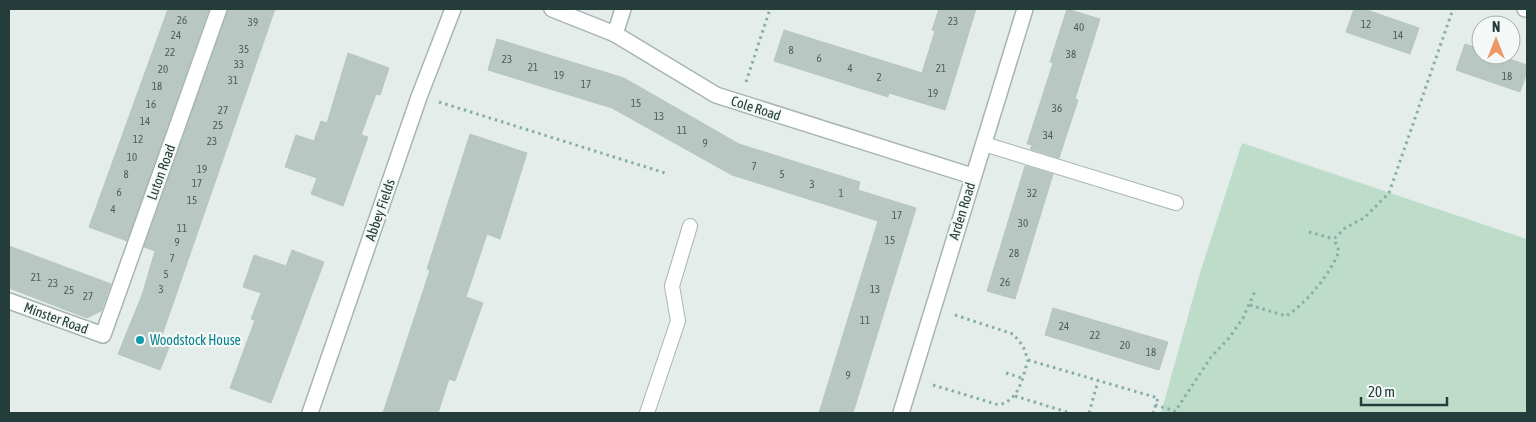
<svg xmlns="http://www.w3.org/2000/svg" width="1536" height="422" viewBox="0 0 1536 422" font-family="'Asap Condensed',sans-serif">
<rect width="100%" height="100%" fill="#e4edea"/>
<polygon fill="#bedcca" points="1242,143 1527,239 1527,413 1161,413 1200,273"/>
<g fill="#b9c7c3" stroke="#b7c6c2">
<polygon points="168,9 209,9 127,241 89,227"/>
<polygon points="228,9 275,9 160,341 170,345 160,370 118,354 142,295 155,251 144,247"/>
<polygon points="939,9 976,9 945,110 889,93 888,97 774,61 784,30 922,73 935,31 932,30"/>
<polygon points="1067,9 1100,19 1075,99 1078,100 1059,158 1030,149 1032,145 1027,144 1053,63 1050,62"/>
<polygon points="1354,9 1364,9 1419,28 1410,54 1346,32"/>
<polygon points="497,39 624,78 739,144 860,182 858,190 916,208 853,413 819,413 878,221 732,175 612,108 488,70"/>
<polygon points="1465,44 1481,49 1481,55 1498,55 1527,65 1527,72 1520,92 1456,70"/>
<polygon points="348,53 389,68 380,95 376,94 361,135 368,137 343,206 311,194 317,178 285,167 296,135 314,141 321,121 327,123"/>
<polygon points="470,134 527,153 500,239 487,234 466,297 483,303 455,381 449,379 438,413 383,413 430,270 427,269"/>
<polygon points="1025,166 1053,174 1015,299 987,291"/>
<polygon points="9,246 111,284 101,311 87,318 9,288"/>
<polygon points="292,250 324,262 271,403 230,388 255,320 251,319 261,293 243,287 254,255 286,266"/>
<polygon points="1053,308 1168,342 1159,370 1045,335"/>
</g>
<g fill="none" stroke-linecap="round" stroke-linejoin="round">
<defs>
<g id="lane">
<polyline points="984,144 1176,203"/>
<polyline points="647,413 678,321 672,286 690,226"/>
</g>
<g id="street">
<polyline points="552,9 615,34 716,95 972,176"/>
<polyline points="1525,9 1527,9"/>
<polyline points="615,34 623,9"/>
<polyline points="9,301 103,335 219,9"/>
<polyline points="310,413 419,97 453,9"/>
<polyline points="901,413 1025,9"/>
</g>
</defs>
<use href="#lane" stroke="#a7b5b2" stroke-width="16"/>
<use href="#street" stroke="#a7b5b2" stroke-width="18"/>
<g stroke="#86aea7" stroke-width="3" stroke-dasharray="2.5 4" stroke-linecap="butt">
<polyline points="746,82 770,9"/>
<polyline points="439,102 665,173"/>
<polyline points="1309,232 1334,239"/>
<path d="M 1250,305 L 1286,316 C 1306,304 1331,273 1339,251 L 1334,239 L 1345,228 L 1364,218 L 1389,193 L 1453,9"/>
<polyline points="1028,360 1158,398 1153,413"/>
<polyline points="1006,373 1022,378"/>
<path d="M 933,385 L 999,405 C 1020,399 1022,379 1028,360 L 1023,346 L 1013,334 L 955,315"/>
<polyline points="1015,396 1070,413"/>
<polyline points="1155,405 1175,411"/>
<polyline points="1089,413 1098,381"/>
<polyline points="1174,413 1211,357 1229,338 1243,318 1255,291"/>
</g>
<use href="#lane" stroke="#fff" stroke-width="14"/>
<use href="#street" stroke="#fff" stroke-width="15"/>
</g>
<circle fill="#0f9aa8" stroke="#f4f9f7" stroke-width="2" cx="140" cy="340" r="5"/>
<g text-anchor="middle" stroke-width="4.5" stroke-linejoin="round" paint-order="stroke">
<g font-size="11" fill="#49605c">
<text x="182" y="24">26</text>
<text x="953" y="25">23</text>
<text x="253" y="26">39</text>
<text x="1366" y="28">12</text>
<text x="1079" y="31">40</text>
<text x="176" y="39">24</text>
<text x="1398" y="39">14</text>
<text x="244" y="53">35</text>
<text x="791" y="54">8</text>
<text x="170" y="56">22</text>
<text x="1071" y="58">38</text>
<text x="819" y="62">6</text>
<text x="507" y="63">23</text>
<text x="239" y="68">33</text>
<text x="533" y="71">21</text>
<text x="850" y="72">4</text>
<text x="941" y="72">21</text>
<text x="163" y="73">20</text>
<text x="559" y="79">19</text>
<text x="1507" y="80">18</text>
<text x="879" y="81">2</text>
<text x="233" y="84">31</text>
<text x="586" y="88">17</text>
<text x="157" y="90">18</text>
<text x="933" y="97">19</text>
<text x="636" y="107">15</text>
<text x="151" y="108">16</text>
<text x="1057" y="112">36</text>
<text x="223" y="114">27</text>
<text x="659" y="120">13</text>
<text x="145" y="125">14</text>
<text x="218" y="129">25</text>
<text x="682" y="134">11</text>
<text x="1048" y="139">34</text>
<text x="138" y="143">12</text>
<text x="212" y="145">23</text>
<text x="705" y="147">9</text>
<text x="132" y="161">10</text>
<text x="754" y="170">7</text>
<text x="202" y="173">19</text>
<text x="126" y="178">8</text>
<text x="782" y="178">5</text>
<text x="197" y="187">17</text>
<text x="812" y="188">3</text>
<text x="119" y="196">6</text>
<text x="841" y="197">1</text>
<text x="1032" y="197">32</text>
<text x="192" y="204">15</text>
<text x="113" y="213">4</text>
<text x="897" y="219">17</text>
<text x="1023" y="227">30</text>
<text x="182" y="232">11</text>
<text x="890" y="244">15</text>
<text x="177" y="246">9</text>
<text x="1014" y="257">28</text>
<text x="172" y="262">7</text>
<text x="166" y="278">5</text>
<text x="36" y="281">21</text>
<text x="1005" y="286">26</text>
<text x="53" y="287">23</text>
<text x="161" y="293">3</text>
<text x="875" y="293">13</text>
<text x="69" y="294">25</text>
<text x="88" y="300">27</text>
<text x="865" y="324">11</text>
<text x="1064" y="330">24</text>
<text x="1095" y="339">22</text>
<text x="1125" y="349">20</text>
<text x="1151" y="356">18</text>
<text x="848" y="379">9</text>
</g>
<g font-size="14" fill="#243d3a" stroke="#f4f9f7">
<text transform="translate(756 108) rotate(18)" y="5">Cole Road</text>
<text transform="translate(161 172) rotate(-70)" y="5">Luton Road</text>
<text transform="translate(380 210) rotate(-71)" y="5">Abbey Fields</text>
<text transform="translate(962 211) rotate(-73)" y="5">Arden Road</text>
<text transform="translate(56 318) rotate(20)" y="5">Minster Road</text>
</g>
<g font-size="14" fill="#0d838f" stroke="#f4f9f7" text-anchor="start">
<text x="150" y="345">Woodstock House</text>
</g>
</g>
<rect width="1536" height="422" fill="none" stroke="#243d3a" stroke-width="20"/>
<g transform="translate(1496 40)"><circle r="24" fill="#f4f9f7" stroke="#a1aeab"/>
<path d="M0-4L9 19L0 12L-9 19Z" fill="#ea9764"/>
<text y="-8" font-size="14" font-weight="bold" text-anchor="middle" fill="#243d3a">N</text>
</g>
<path d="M1361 397v8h86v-8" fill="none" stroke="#243d3a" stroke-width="2.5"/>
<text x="1368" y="397" font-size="15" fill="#243d3a" stroke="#f4f9f7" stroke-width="4" paint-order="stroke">20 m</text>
</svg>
